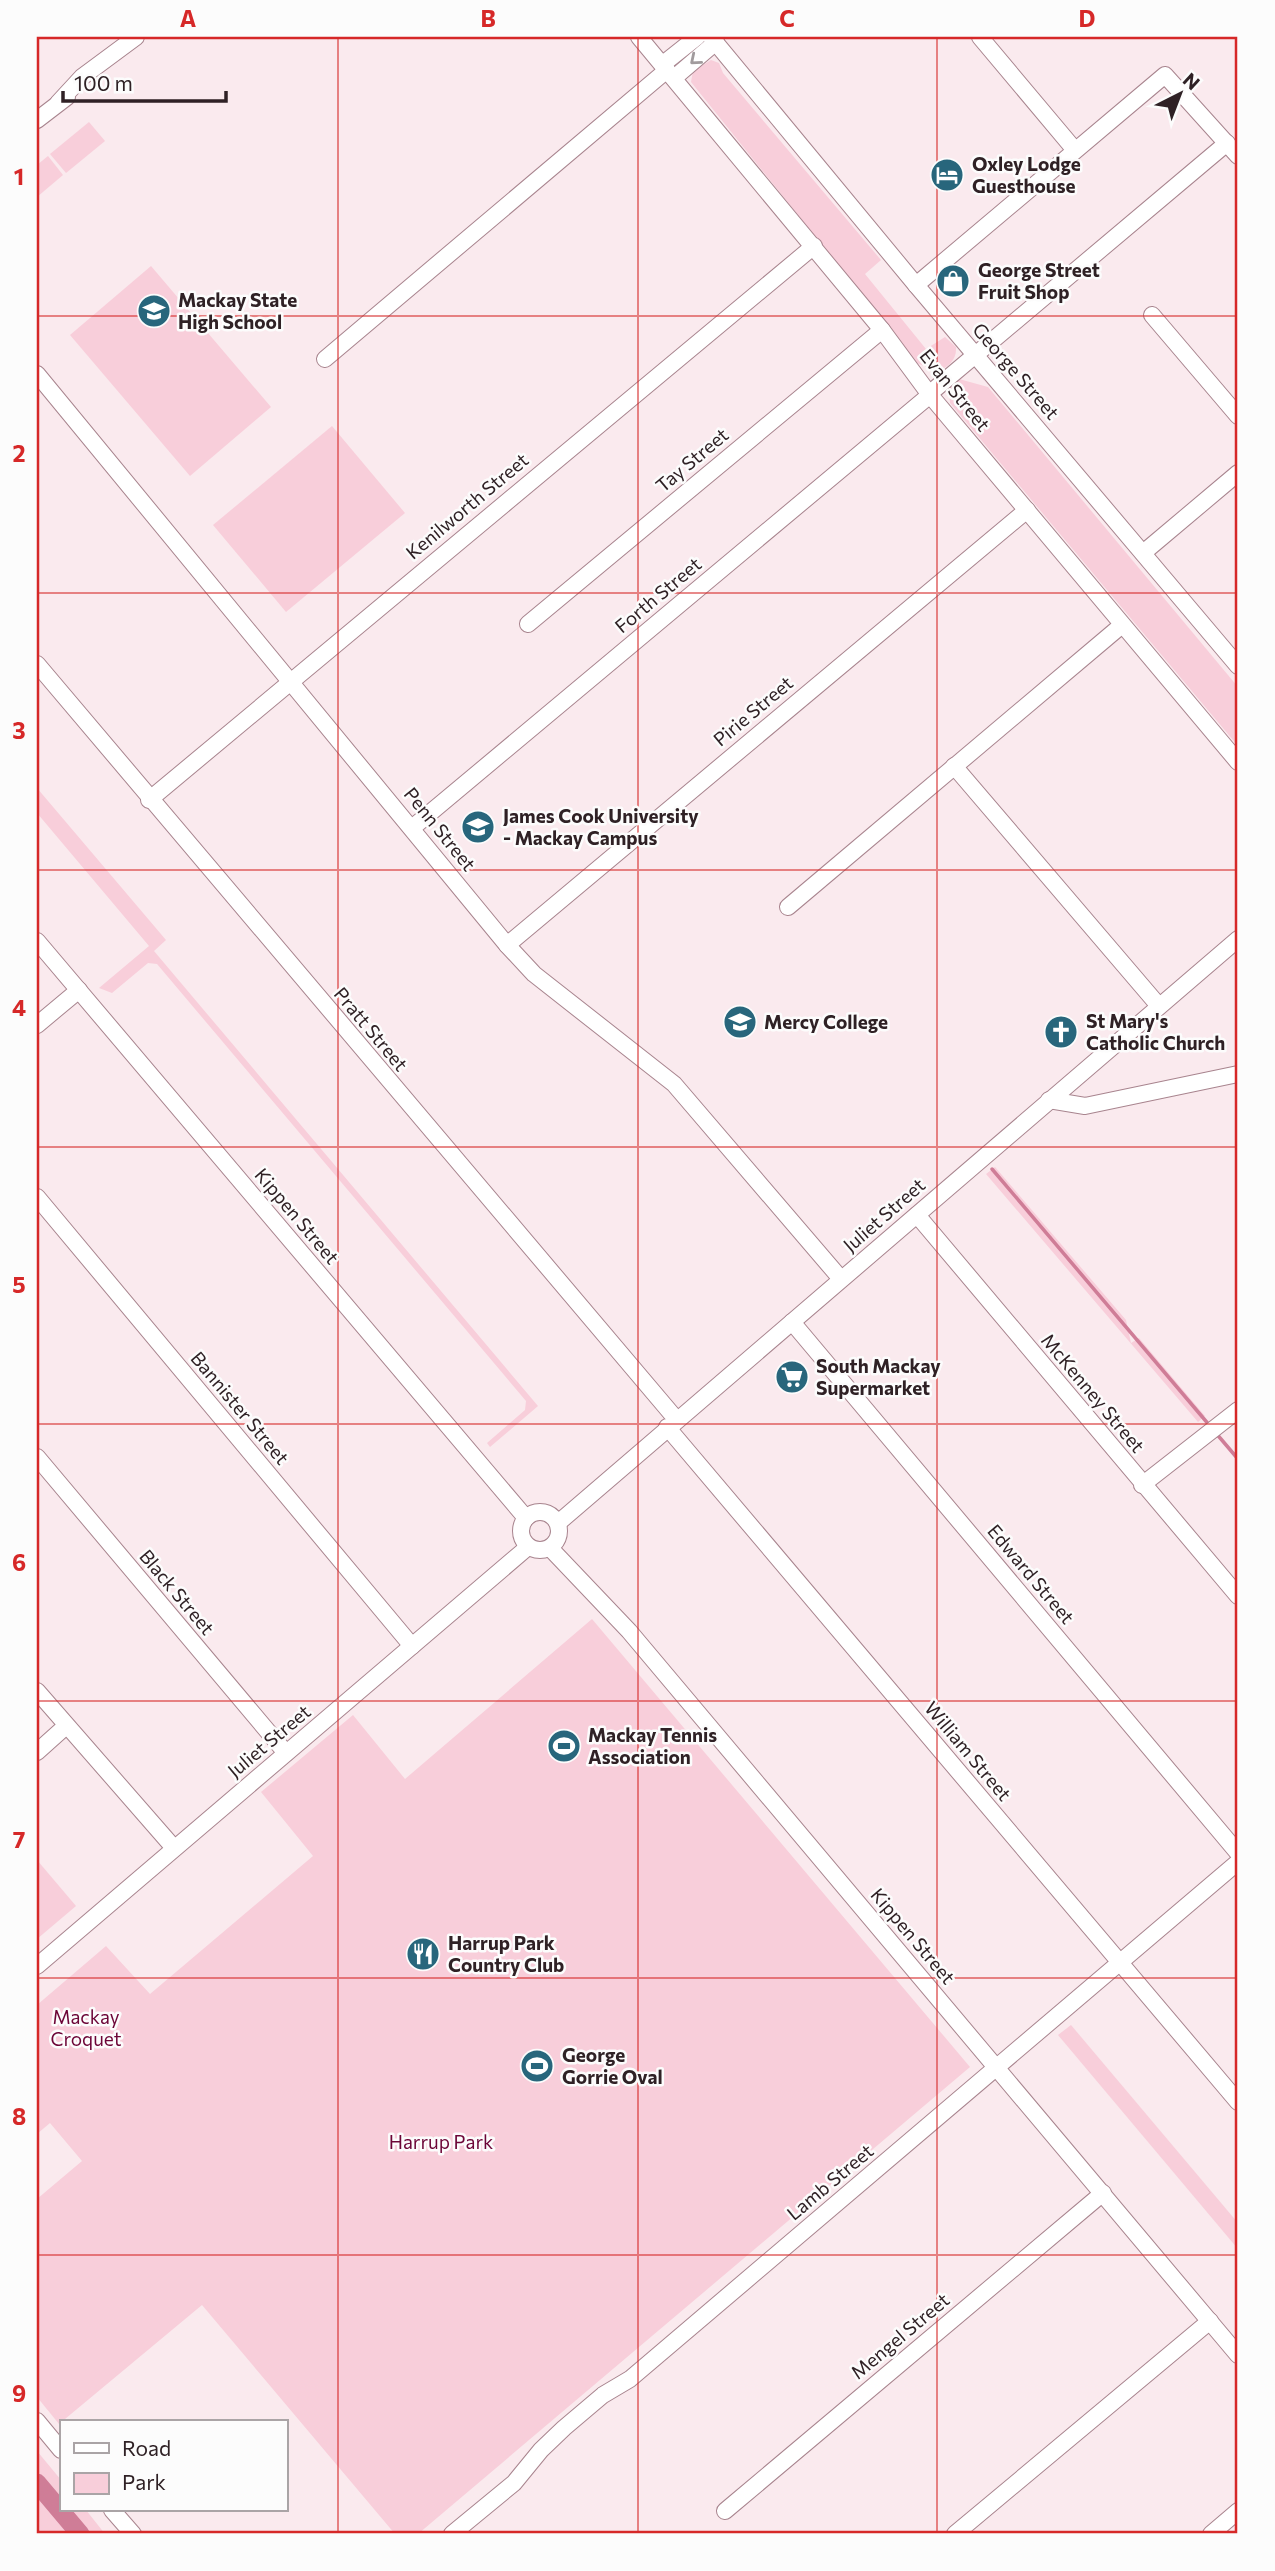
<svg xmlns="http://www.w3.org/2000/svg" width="1275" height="2571" viewBox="0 0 1275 2571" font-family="Commissioner,sans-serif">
<rect width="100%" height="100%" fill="#faeaee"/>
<g fill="#f8ceda">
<path d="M 711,60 L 719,63 L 723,73 L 881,260 L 865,274 L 926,349 L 945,337 L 956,347 C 957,360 948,367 937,372 L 917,363 L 691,82 L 693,71 Z"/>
<polygon points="89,122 105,141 66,173 50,154"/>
<polygon points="48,156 63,175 37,197 37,165"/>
<polygon points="151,266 271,407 190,476 70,335"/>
<polygon points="959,379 988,387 1238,687 1238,746 950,403 949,389"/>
<polygon points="332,426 405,513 286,612 213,525"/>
<polygon points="37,788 166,940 154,951 538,1406 490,1447 487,1443 525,1410 526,1401 157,964 148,963 112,993 99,988 149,946 37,813"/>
<polygon points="995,1167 1126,1320 1131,1343 1139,1338 1205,1416 1198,1422 986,1174"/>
<polygon points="592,1619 970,2067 418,2534 395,2534 202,2305 59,2424 37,2397 37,2199 82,2161 50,2123 37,2134 37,2005 106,1946 150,1994 313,1856 261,1792 353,1715 405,1779"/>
<polygon points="37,1860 76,1906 37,1939"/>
<polygon points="1071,2025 1238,2223 1238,2249 1058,2035"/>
<polygon points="37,2451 61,2480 61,2510 86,2510 105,2534 37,2534"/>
</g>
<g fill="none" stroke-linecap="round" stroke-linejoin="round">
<g stroke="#cf7d97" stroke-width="3.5">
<polyline points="992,1169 1210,1426"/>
<polyline points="1215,1432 1238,1459"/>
</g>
<polyline stroke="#cf7d97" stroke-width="19" points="37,2483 80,2534"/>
<defs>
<g id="minor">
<polyline points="639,37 882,330 930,395 1238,762"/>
<polyline points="711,37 916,285 1238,666"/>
<polyline points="980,37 1074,149"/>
<polyline points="663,64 697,37"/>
<polyline points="674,78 716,42"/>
<polyline points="58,103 82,77 136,37"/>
<polyline points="37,120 67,97"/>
<polyline points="916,285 1165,75 1238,156"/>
<polyline points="1152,315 1238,416"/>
<polyline points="325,359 667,70"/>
<polyline points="37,374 507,945 534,974 674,1084 841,1279"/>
<polyline points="929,394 1227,143"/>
<polyline points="1143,553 1238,473"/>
<polyline points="528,624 882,330"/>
<polyline points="37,664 676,1419"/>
<polyline points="954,766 1159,1006"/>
<polyline points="149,800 814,246"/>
<polyline points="412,828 930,395"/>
<polyline points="788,907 1122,625"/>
<polyline points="37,941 526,1518"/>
<polyline points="507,945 1027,510"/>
<polyline points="37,1025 79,990"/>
<polyline points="1049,1100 1085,1106 1238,1074"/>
<polyline points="37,1197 412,1646"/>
<polyline points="917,1215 1238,1596"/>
<polyline points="792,1322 1238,1853"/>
<polyline points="667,1427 1238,2102"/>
<polyline points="37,1457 286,1753"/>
<polyline points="1142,1485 1238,1410"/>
<circle cx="540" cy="1531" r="19"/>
<polyline points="558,1523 1238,939"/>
<polyline points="550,1548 629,1631 1238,2355"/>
<polyline points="37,1691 174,1848"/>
<polyline points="37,1752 66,1726"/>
<polyline points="37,1966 528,1547"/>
<polyline points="37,2421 61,2450"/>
<polyline points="112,2510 133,2534"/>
<polyline points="725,2511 1103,2193"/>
<polyline points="452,2534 514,2483 541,2450 564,2428 603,2395 630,2379 1238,1862"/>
<polyline points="955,2534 1210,2321"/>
<polyline points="1211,2534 1238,2511"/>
</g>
</defs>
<use href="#minor" stroke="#a8848e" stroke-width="18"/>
<use href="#minor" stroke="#fff" stroke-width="16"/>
</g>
<defs><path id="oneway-chevron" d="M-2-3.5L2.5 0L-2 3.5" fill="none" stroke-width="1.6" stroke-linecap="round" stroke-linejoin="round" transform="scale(1.75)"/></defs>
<use stroke="#a19b9d" href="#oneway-chevron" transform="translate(695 60) rotate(140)"/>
<path fill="none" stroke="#d62828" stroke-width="2" stroke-opacity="0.55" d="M 338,37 L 338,2534M 638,37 L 638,2534M 937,37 L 937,2534M 37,316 L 1238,316M 37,593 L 1238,593M 37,870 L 1238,870M 37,1147 L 1238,1147M 37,1424 L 1238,1424M 37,1701 L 1238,1701M 37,1978 L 1238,1978M 37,2255 L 1238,2255"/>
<defs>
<symbol id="hotel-disc" viewBox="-11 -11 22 22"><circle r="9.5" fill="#28667c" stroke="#fcfcfc"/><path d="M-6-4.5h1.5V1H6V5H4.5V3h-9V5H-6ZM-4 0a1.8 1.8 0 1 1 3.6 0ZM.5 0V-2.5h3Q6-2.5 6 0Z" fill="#fff"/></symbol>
<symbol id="shop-disc" viewBox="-11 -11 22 22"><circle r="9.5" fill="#28667c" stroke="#fcfcfc"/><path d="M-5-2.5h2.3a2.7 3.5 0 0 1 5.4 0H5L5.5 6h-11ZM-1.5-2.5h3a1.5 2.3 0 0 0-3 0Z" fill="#fff"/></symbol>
<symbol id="school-disc" viewBox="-11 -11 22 22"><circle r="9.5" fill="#28667c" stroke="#fcfcfc"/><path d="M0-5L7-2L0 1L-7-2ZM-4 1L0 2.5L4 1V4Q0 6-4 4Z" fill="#fff"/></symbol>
<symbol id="university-disc" viewBox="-11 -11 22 22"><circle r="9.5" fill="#28667c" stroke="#fcfcfc"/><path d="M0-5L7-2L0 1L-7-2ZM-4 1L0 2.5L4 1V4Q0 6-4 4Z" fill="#fff"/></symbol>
<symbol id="church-disc" viewBox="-11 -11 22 22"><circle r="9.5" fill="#28667c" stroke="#fcfcfc"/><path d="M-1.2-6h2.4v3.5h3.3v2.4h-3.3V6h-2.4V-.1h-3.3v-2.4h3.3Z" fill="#fff"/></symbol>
<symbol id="supermarket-disc" viewBox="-11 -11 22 22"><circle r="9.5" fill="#28667c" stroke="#fcfcfc"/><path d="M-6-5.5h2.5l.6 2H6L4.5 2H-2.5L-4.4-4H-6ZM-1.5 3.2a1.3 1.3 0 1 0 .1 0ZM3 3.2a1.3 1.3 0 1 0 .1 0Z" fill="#fff"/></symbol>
<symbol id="stadium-disc" viewBox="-11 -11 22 22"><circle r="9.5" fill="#28667c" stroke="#fcfcfc"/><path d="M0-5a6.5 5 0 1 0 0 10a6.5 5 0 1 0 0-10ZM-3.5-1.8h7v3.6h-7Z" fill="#fff"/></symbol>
<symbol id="restaurant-disc" viewBox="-11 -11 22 22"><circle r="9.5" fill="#28667c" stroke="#fcfcfc"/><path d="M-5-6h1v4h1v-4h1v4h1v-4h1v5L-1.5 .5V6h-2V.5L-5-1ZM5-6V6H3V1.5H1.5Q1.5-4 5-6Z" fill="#fff"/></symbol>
</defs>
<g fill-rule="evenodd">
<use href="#hotel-disc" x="928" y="156" width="38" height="38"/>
<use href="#shop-disc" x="934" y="262" width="38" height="38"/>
<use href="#school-disc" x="135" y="292" width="38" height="38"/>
<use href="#university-disc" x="459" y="808" width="38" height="38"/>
<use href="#school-disc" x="721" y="1003" width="38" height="38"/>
<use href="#church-disc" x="1042" y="1013" width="38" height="38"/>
<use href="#supermarket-disc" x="773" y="1358" width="38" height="38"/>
<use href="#stadium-disc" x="545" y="1727" width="38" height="38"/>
<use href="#restaurant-disc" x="404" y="1935" width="38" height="38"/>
<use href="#stadium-disc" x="518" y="2047" width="38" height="38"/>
</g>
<g text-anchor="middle" stroke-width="5" stroke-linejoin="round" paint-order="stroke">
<g font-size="19" font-weight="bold" fill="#2f2125" stroke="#fcfcfc" text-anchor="start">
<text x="972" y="171">Oxley Lodge<tspan x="972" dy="22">Guesthouse</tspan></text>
<text x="978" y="277">George Street<tspan x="978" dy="22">Fruit Shop</tspan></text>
<text x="178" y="307">Mackay State<tspan x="178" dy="22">High School</tspan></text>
<text x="503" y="823">James Cook University<tspan x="503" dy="22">- Mackay Campus</tspan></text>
<text x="1086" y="1028">St Mary's<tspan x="1086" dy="22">Catholic Church</tspan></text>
<text x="764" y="1029">Mercy College</text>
<text x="816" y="1373">South Mackay<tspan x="816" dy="22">Supermarket</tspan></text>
<text x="588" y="1742">Mackay Tennis<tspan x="588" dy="22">Association</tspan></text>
<text x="448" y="1950">Harrup Park<tspan x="448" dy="22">Country Club</tspan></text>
<text x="562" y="2062">George<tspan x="562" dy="22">Gorrie Oval</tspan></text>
</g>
<g font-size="19" fill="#2f2125" stroke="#fcfcfc">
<text transform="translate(1016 371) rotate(49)" y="7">George Street</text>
<text transform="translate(955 390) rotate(51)" y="7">Evan Street</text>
<text transform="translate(692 460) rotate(-40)" y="7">Tay Street</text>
<text transform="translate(467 506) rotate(-40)" y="7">Kenilworth Street</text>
<text transform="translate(658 595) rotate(-40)" y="7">Forth Street</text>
<text transform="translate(753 711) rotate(-40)" y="7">Pirie Street</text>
<text transform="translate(440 829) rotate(51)" y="7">Penn Street</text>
<text transform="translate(371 1029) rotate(50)" y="7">Pratt Street</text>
<text transform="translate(884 1215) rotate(-41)" y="7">Juliet Street</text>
<text transform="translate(297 1216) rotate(50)" y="7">Kippen Street</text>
<text transform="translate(1093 1393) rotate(50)" y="7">McKenney Street</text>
<text transform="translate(240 1408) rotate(50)" y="7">Bannister Street</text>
<text transform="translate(1031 1574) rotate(50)" y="7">Edward Street</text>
<text transform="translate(177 1592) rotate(50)" y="7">Black Street</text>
<text transform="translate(269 1741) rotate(-40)" y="7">Juliet Street</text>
<text transform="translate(968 1751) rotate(50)" y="7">William Street</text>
<text transform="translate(913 1936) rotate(50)" y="7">Kippen Street</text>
<text transform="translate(830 2182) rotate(-40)" y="7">Lamb Street</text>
<text transform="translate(900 2336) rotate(-40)" y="7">Mengel Street</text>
</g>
<g font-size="19" fill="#6c0537" stroke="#fcfcfc">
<text x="86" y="2024">Mackay<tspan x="86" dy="22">Croquet</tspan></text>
<text x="441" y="2149">Harrup Park</text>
</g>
</g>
<rect width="1275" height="2571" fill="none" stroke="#fcfcfc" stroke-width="77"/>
<rect x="60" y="2420" width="228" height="91" fill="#fcfcfc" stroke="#aaa4a6" stroke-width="2"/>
<rect x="74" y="2443" width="35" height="10" fill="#ffffff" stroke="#aaa4a6" stroke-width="2"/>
<text x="122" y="2456" font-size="21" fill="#2f2125">Road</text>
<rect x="74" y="2473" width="35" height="21" fill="#f8ceda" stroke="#aaa4a6" stroke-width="2"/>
<text x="122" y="2490" font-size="21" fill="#2f2125">Park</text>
<g transform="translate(1180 94) rotate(42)" stroke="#fcfcfc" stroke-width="5" paint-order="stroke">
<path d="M0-5L12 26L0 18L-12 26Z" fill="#2f2125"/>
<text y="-10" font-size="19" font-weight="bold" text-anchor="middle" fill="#2f2125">N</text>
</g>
<path d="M63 91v10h163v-10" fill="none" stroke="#2f2125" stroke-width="3.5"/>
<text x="74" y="91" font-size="21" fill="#2f2125" stroke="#fcfcfc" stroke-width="5" paint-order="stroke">100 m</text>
<rect x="38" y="38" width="1198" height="2494" fill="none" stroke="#d62828" stroke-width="2.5"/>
<g font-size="23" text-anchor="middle" font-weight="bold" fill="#d62828">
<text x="188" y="27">A</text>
<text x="488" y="27">B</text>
<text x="787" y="27">C</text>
<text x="1087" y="27">D</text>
<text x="19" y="185">1</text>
<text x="19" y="462">2</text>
<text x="19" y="739">3</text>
<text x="19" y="1016">4</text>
<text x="19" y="1293">5</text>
<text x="19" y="1571">6</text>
<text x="19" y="1848">7</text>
<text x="19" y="2125">8</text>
<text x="19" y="2402">9</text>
</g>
</svg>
